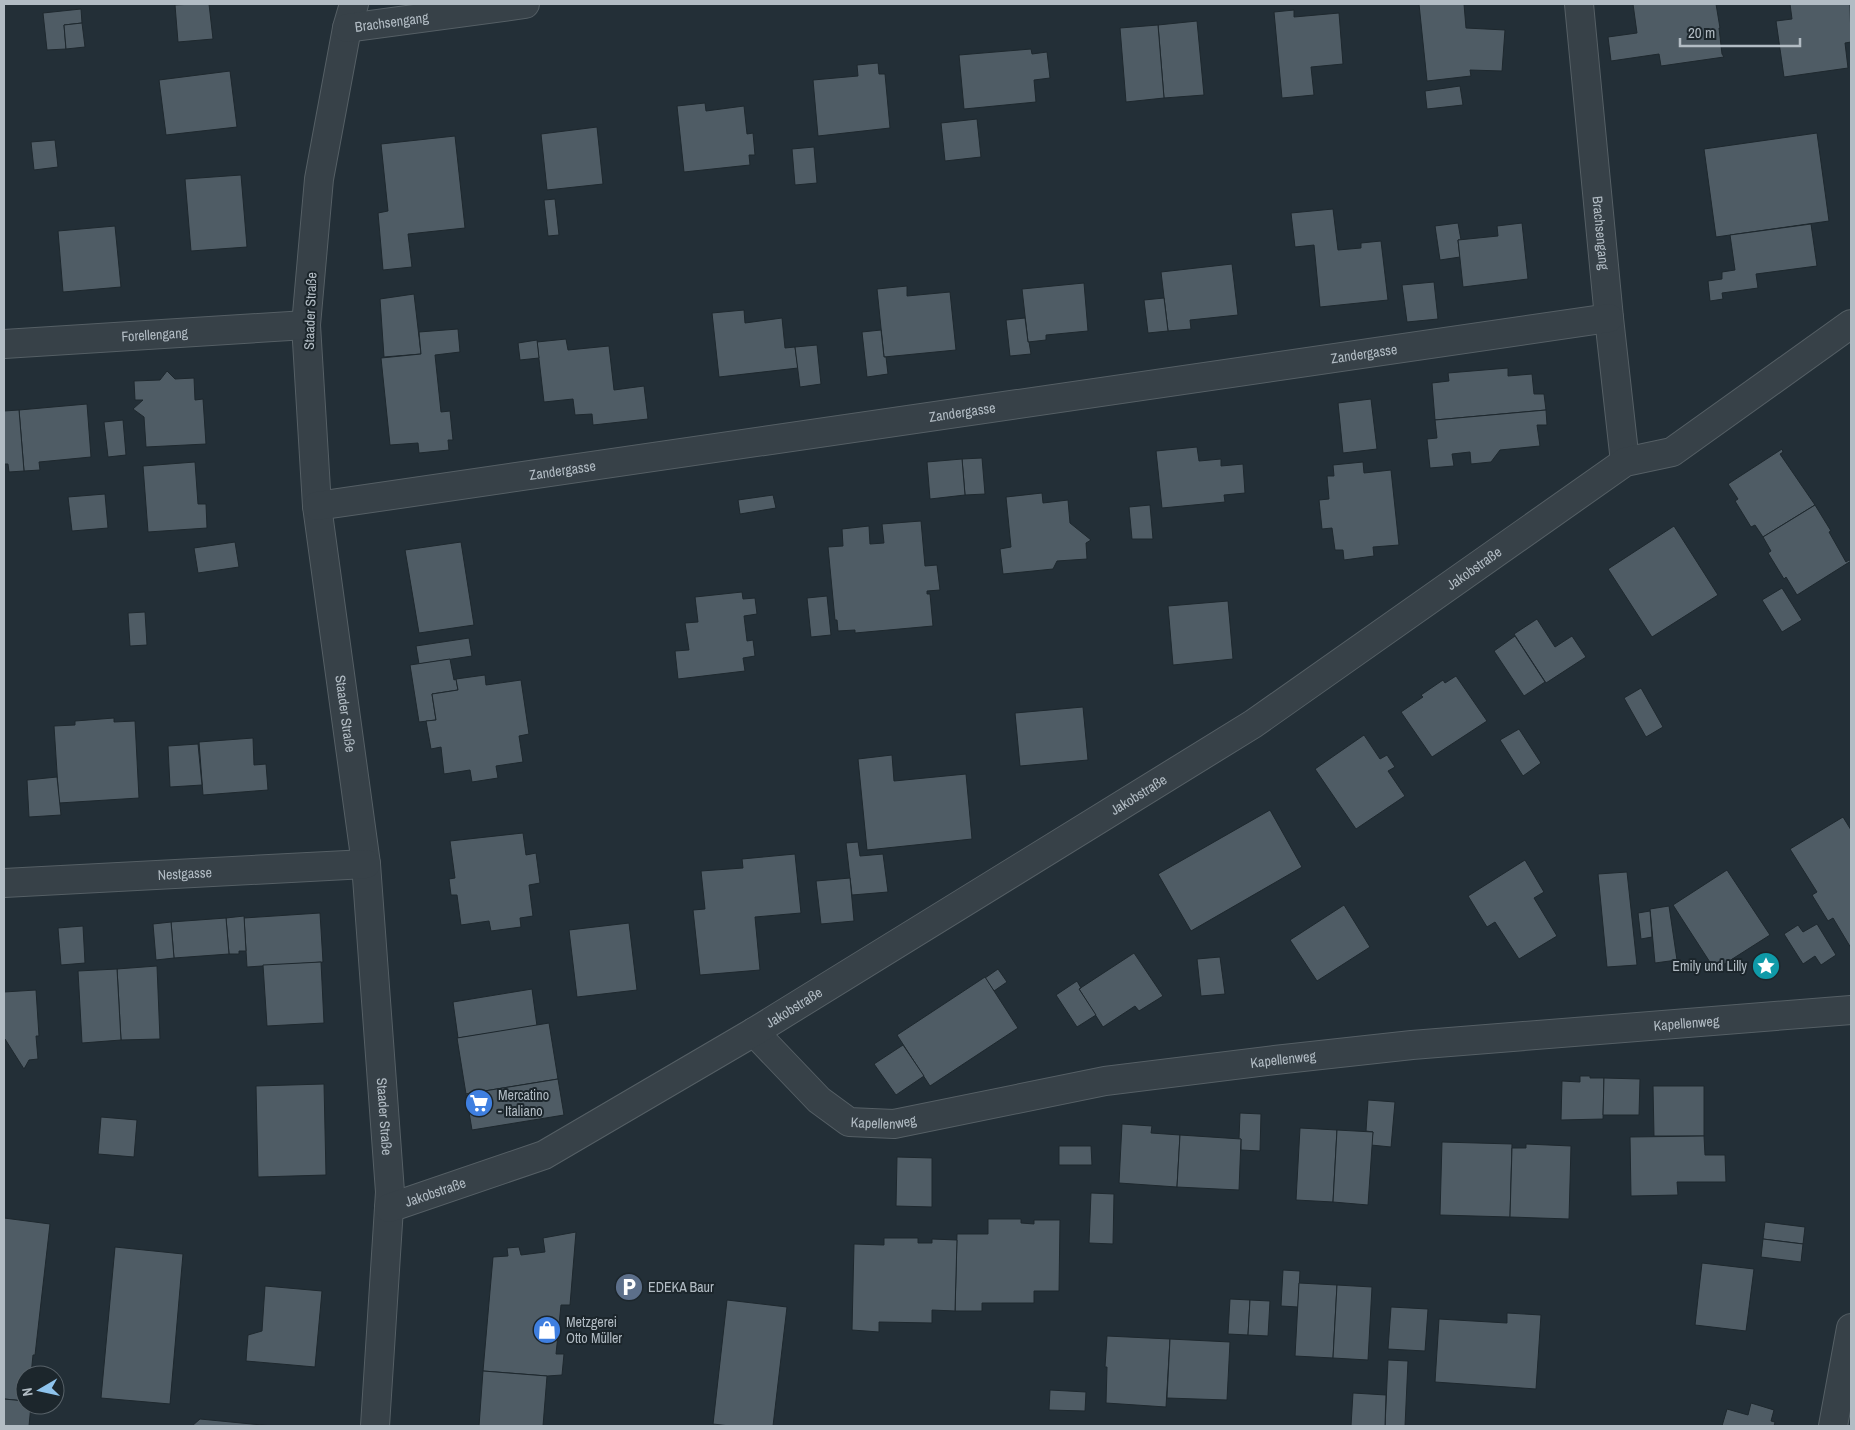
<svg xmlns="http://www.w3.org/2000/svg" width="1855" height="1430" viewBox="0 0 1855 1430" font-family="'Archivo Narrow',sans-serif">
<rect width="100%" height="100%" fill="#232f37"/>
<g fill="#4f5c65" stroke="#1e282e">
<polygon points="193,4 209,4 213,39 178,42 175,5"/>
<polygon points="1419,4 1464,4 1466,28 1505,30 1502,71 1470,70 1471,76 1427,81"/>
<polygon points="1633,4 1716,4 1720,28 1719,28 1722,54 1724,57 1661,66 1659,54 1611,61 1608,37 1637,33"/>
<polygon points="1790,4 1850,4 1851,42 1845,43 1848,68 1784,77 1776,21 1792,19"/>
<polygon points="81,9 82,23 64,25 66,49 47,50 43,13"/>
<polygon points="1294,10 1294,17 1339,13 1343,64 1311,67 1314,95 1282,98 1274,12"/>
<polygon points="1197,21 1204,95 1164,98 1158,25"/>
<polygon points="82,23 85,47 66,49 64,25"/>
<polygon points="1158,25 1164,98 1126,102 1120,28"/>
<polygon points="1031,49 1032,54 1047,52 1050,78 1034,80 1036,102 964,109 959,55"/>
<polygon points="878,63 879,74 885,74 890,128 818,136 813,80 858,76 857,65"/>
<polygon points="230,71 237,127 166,135 159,80"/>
<polygon points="1460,86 1463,105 1427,109 1425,91"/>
<polygon points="705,103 706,111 744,106 747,134 753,133 755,155 749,155 750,165 684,172 677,106"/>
<polygon points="977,119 981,157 945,161 941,123"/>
<polygon points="597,127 603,184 547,190 541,134"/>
<polygon points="1817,133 1829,221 1716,237 1704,149"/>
<polygon points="455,136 465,228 408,234 412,267 383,270 378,213 388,211 381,144"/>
<polygon points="55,140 58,167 34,170 31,142"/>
<polygon points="814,147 817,183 795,185 792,149"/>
<polygon points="241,175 247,247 191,251 185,179"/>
<polygon points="555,199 559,235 548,236 544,200"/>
<polygon points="1333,209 1338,250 1361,248 1361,243 1381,241 1388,300 1320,307 1314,245 1295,247 1291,213"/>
<polygon points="1458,223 1461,240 1458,240 1460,257 1440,260 1435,226"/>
<polygon points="1522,223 1528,279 1463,287 1458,240 1498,236 1497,226"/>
<polygon points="1811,224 1817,266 1756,274 1758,288 1722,293 1723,299 1710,301 1708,281 1722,279 1722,272 1735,270 1730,235"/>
<polygon points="115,226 121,287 63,292 58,231"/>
<polygon points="1232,264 1238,315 1190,320 1191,329 1168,331 1161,272"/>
<polygon points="1434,282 1438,319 1407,322 1402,285"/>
<polygon points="1084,283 1088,331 1046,335 1046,340 1028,342 1022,289"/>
<polygon points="907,286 907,296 950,292 956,350 884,357 877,289"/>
<polygon points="414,294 421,354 384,357 380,299"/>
<polygon points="1164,298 1168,331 1148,333 1144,300"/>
<polygon points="744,310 745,323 782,318 785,348 795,347 798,368 719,377 712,313"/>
<polygon points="1025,318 1028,342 1029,342 1031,354 1010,356 1006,320"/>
<polygon points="458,329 460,352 435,355 441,412 450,411 453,440 448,440 449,450 419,453 418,443 390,445 381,358 421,354 419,332"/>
<polygon points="881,330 884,357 886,357 888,374 867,377 862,332"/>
<polygon points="566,339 568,350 609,346 614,390 644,386 648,419 593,425 592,414 575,415 573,399 544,402 537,342"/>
<polygon points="537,340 539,358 520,360 518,343"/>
<polygon points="817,345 821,384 800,387 795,347"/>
<polygon points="1508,368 1508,376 1532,374 1534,394 1544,394 1546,410 1435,420 1432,383 1449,381 1448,373"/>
<polygon points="167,371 175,379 194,378 195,400 203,399 206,444 146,447 144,417 133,409 143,400 135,400 134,381 160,380"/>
<polygon points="1371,399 1377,449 1343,453 1338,403"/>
<polygon points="87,404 91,457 39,462 40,470 24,471 19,410"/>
<polygon points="19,410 24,471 9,472 8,464 4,464 4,411"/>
<polygon points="1546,410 1547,425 1537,425 1540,446 1500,450 1491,462 1471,464 1470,452 1452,454 1454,466 1430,468 1427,439 1437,438 1435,420"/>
<polygon points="123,420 126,455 108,457 104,422"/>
<polygon points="1197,447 1199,461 1221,459 1221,466 1243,464 1245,493 1224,495 1225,502 1162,508 1156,451"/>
<polygon points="1782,449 1783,452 1780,454 1815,505 1763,537 1755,525 1751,527 1735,501 1738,499 1728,484"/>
<polygon points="982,458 985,494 965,495 962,459"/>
<polygon points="962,459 965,495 930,499 927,462"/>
<polygon points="195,462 198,504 206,504 207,528 148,532 143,466"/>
<polygon points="1363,462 1364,473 1391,470 1399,545 1373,547 1374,556 1344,560 1343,550 1335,550 1332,528 1322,529 1319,500 1329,499 1327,476 1334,476 1333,465"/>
<polygon points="1042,493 1043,503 1068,500 1070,523 1091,540 1086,543 1087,559 1057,561 1053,569 1003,574 1000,549 1011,547 1006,497"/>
<polygon points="105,494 108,528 72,531 68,497"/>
<polygon points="773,495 776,508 740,514 738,500"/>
<polygon points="1150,505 1153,539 1132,539 1129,507"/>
<polygon points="1815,505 1831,531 1829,532 1846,562 1849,560 1851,561 1797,595 1786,577 1784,579 1768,553 1771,551 1763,537"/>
<polygon points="921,521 925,566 937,565 940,590 927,591 927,594 930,594 933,626 855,633 855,630 838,631 837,620 835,620 828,547 843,546 842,529 869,526 870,544 884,543 882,524"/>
<polygon points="1674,526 1718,595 1652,637 1608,569"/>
<polygon points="235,542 239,567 198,573 194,548"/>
<polygon points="461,542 474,625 419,633 405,550"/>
<polygon points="1782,588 1802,620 1782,632 1762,600"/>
<polygon points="742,592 743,599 755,598 757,614 744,616 747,641 753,640 755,656 743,658 745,671 678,679 675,651 689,650 685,623 698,622 695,597"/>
<polygon points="827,596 831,635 811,637 807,598"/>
<polygon points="1228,601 1233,659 1173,665 1168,606"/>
<polygon points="145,612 147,645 130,646 128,613"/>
<polygon points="1537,619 1555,647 1572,636 1586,657 1546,683 1514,634"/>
<polygon points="1515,636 1545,682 1524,696 1494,651"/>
<polygon points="469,638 472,656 419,664 416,646"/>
<polygon points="450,659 454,680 456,679 458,690 432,694 436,720 419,722 410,665"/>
<polygon points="485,675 486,685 521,680 529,734 519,736 523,762 496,766 498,778 472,782 470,770 444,774 441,747 431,749 426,721 436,720 432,694 458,690 456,679"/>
<polygon points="1456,676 1487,721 1432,757 1401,712 1423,697 1421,695 1443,680 1445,683"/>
<polygon points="1641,688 1663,727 1646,737 1624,698"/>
<polygon points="1083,707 1088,760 1020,766 1015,713"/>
<polygon points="114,718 114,722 135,721 139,798 59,803 54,726 75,725 75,721"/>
<polygon points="1519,729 1541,763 1523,776 1500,740"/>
<polygon points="1364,735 1380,759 1387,755 1395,767 1388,771 1405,796 1356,829 1315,769"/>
<polygon points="253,738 254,765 266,764 268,790 203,795 199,742"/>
<polygon points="198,744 202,785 170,787 168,746"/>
<polygon points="892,755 894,781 966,774 972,839 867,850 858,759"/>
<polygon points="57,777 61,815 29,817 27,780"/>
<polygon points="1270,810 1302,867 1191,931 1158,874"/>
<polygon points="1843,817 1851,830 1851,948 1833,918 1828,921 1812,895 1817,892 1790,849"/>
<polygon points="523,833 526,855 536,853 540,883 529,885 533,916 520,918 521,927 491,931 489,921 461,925 457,895 451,895 449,879 455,878 450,841"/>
<polygon points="858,842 860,856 883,854 888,892 852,895 846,843"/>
<polygon points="795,854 801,913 755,917 760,970 700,975 693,910 705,909 701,871 743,868 742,859"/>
<polygon points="1525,860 1544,892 1534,898 1557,936 1519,959 1495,922 1487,927 1468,896"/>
<polygon points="1727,870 1770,935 1715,970 1673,905"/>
<polygon points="1627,872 1637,965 1607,967 1598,874"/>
<polygon points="850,878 854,921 821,924 816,881"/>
<polygon points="1344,905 1370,947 1317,981 1290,940"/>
<polygon points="1669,906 1677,960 1655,963 1650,909"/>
<polygon points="1650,911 1652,937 1641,939 1638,913"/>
<polygon points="320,913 323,962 247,967 244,918"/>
<polygon points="244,916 246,951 239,951 239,954 229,954 226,918"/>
<polygon points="226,918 229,954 174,958 171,922"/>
<polygon points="171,922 174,958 156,960 153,924"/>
<polygon points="629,923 637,990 577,997 569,930"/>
<polygon points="1817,924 1836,955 1821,965 1815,956 1803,964 1784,934 1798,925 1803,932"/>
<polygon points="83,926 85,963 61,965 58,928"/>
<polygon points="1134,953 1163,996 1139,1011 1135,1006 1103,1027 1079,989"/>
<polygon points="1220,957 1225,994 1201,996 1197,959"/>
<polygon points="321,962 324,1023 267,1026 263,965"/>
<polygon points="157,966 160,1039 121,1040 117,969"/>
<polygon points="117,969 121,1040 82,1043 78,971"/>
<polygon points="998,969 1007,982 994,991 985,978"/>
<polygon points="985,977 1018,1028 930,1086 897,1035"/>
<polygon points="1077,981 1081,988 1079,989 1096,1015 1077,1027 1056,995"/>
<polygon points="532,989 537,1026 458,1038 453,1002"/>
<polygon points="36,990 39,1036 36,1036 38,1059 29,1060 24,1069 5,1039 4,1039 4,992"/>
<polygon points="549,1023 558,1079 466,1094 457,1038"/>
<polygon points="903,1045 924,1076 896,1095 874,1064"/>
<polygon points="1580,1076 1590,1076 1590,1078 1604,1078 1603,1119 1561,1120 1562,1081 1580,1082"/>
<polygon points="1604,1078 1640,1079 1639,1115 1603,1115"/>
<polygon points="558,1079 564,1115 472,1130 466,1094"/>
<polygon points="324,1084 326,1175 258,1177 256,1086"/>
<polygon points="1653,1086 1704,1086 1704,1136 1654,1136"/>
<polygon points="1368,1100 1395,1102 1391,1147 1371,1145 1373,1132 1366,1131"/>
<polygon points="1240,1113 1261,1114 1260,1151 1241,1150 1241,1139 1239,1139"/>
<polygon points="101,1117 137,1120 134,1157 98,1154"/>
<polygon points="1122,1124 1152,1126 1151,1133 1180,1135 1177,1187 1119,1183"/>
<polygon points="1300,1128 1337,1130 1333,1202 1296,1200"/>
<polygon points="1337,1130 1373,1132 1368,1205 1333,1202"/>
<polygon points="1180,1135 1241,1139 1239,1190 1177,1187"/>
<polygon points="1704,1136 1705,1155 1725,1155 1726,1182 1677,1182 1678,1195 1631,1196 1630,1137"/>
<polygon points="1442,1142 1512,1144 1510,1217 1440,1215"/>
<polygon points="1526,1144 1571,1146 1569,1219 1510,1217 1512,1148 1526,1148"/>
<polygon points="1059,1146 1091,1146 1092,1165 1059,1165"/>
<polygon points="897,1157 932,1158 932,1207 896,1206"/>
<polygon points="1091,1193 1114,1194 1113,1244 1089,1243"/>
<polygon points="4,1218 50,1224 35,1355 33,1355 31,1375 25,1375 25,1401 4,1399"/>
<polygon points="988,1219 1021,1219 1021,1223 1034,1224 1034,1220 1060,1220 1059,1291 1034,1291 1034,1303 982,1303 982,1311 955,1311 957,1234 988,1234"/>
<polygon points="1765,1222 1805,1227 1803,1244 1763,1239"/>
<polygon points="576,1232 570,1305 561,1305 556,1354 564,1354 562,1375 547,1376 483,1371 493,1257 508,1256 507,1248 519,1247 521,1255 545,1252 543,1238"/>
<polygon points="884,1238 918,1238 918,1243 932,1243 932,1239 957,1240 955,1311 932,1310 932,1323 879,1322 879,1332 852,1330 854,1244 884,1245"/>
<polygon points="1763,1239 1803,1244 1801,1262 1761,1257"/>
<polygon points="115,1247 183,1254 170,1404 101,1398"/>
<polygon points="1702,1263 1754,1269 1746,1331 1695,1325"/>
<polygon points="1283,1270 1300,1271 1298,1307 1281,1306"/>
<polygon points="1299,1283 1337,1285 1333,1358 1295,1356"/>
<polygon points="1337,1285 1372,1287 1368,1360 1333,1358"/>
<polygon points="265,1286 322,1291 315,1367 246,1361 248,1335 262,1331"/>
<polygon points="1230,1299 1250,1300 1248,1335 1228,1334"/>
<polygon points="727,1300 787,1307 773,1426 730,1426 713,1424"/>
<polygon points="1250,1300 1270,1301 1268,1336 1248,1335"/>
<polygon points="1391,1307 1428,1309 1425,1351 1388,1349"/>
<polygon points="1507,1313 1541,1315 1536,1389 1435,1382 1439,1319 1507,1323"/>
<polygon points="1107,1336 1170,1339 1166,1407 1106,1403 1107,1367 1105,1367"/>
<polygon points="1170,1339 1230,1342 1227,1400 1167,1398"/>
<polygon points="1388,1360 1408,1361 1405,1426 1385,1426"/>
<polygon points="483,1371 547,1376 543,1426 479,1426"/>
<polygon points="1050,1390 1086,1392 1085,1411 1049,1410"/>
<polygon points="1353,1393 1386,1395 1385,1426 1351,1426"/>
<polygon points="4,1399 25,1401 25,1405 31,1405 29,1426 4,1426"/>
<polygon points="1751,1403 1774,1410 1771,1421 1775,1422 1774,1426 1722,1426 1727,1409 1748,1415"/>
<polygon points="200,1419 272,1426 192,1426"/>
</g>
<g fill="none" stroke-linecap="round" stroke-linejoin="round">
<defs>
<g id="street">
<path id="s1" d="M 354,4 L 347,28 L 319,179 L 306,325 L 317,506 L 366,864 L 390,1192 L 375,1426"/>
<path id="s2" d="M 1579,4 L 1609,318 L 1625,462"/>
<path id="s3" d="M 347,28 L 525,4"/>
<path id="s4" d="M 4,344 L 306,325"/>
<path id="s5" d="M 317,506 L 1609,318"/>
<path id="s6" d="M 4,883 L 366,864"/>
<path id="s7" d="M 754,1032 L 819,1100 L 849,1122 L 894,1124 L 1105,1081 L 1275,1060 L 1412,1045 L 1851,1010"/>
<path id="s8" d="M 389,1208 L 544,1155 L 754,1032 L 1253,724 L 1625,462 L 1672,452 L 1851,324"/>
<polyline points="1833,1426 1851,1328"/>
</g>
</defs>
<use href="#street" stroke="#555f65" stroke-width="30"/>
<use href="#street" stroke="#374148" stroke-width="28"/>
</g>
<defs>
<symbol id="sight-disc" viewBox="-11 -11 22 22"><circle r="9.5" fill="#0f9aa8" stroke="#1c262c"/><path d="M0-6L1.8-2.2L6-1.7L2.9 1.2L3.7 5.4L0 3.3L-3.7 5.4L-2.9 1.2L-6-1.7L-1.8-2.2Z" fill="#fff"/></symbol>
<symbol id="supermarket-disc" viewBox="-11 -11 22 22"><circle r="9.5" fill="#3f7fe0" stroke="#1c262c"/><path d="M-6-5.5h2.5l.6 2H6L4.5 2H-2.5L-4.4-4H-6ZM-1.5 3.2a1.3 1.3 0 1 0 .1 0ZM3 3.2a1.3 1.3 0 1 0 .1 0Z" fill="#fff"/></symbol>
<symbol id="parking-disc" viewBox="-11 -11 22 22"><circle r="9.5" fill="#5c6f8a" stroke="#1c262c"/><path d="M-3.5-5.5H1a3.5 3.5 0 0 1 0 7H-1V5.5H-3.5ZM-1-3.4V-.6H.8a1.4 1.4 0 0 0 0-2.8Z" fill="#fff"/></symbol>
<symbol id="shop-disc" viewBox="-11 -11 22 22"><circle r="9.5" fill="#3f7fe0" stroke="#1c262c"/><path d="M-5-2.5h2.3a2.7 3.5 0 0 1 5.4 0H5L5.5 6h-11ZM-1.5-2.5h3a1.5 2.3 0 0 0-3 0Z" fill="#fff"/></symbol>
</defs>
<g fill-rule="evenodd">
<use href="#sight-disc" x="1750" y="950" width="32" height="32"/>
<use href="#supermarket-disc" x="463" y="1087" width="32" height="32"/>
<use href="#parking-disc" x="613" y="1271" width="32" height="32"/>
<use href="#shop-disc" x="531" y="1314" width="32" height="32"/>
</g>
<g text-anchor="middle" stroke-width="4" stroke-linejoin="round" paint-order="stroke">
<g font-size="14" fill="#b2bcc4" stroke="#1c262c">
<text dy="5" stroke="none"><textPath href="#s3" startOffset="45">Brachsengang</textPath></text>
<text dy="5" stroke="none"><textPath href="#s2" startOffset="230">Brachsengang</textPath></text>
<text transform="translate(310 311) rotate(-88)" y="5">Staader Straße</text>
<text dy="5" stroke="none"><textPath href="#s4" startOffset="151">Forellengang</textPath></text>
<text dy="5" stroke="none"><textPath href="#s5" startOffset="1058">Zandergasse</textPath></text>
<text dy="5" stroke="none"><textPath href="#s5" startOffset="652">Zandergasse</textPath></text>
<text dy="5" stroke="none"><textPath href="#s5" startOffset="248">Zandergasse</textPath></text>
<text dy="5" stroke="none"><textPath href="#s8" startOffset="1264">Jakobstraße</textPath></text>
<text dy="5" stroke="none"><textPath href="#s1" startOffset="716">Staader Straße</textPath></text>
<text dy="5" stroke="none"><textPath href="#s8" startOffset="859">Jakobstraße</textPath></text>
<text dy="5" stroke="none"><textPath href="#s6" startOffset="181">Nestgasse</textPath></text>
<text dy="5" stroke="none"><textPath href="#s8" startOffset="454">Jakobstraße</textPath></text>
<text dy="5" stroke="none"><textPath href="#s7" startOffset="976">Kapellenweg</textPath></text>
<text dy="5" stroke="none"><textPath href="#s7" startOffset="571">Kapellenweg</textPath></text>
<text dy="5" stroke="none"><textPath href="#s1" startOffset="1121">Staader Straße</textPath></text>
<text dy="5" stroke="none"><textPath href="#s7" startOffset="166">Kapellenweg</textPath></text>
<text dy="5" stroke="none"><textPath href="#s8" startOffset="49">Jakobstraße</textPath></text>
</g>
<g font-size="14" fill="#b2bcc4" stroke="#1c262c" text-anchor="start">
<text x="1747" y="971" text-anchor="end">Emily und Lilly</text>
<text x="498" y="1100">Mercatino<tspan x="498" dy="16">- Italiano</tspan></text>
<text x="648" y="1292">EDEKA Baur</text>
<text x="566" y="1327">Metzgerei<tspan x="566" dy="16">Otto Müller</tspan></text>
</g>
</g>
<rect width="1855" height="1430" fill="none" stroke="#b2bcc4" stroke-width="10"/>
<g transform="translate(40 1390) rotate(261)"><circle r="24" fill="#1c262c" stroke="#586269"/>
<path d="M0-4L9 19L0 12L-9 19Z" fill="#8ec3ec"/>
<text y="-8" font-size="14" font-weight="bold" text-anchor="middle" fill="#b2bcc4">N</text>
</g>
<path d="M1680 38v8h120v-8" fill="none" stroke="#b2bcc4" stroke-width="2.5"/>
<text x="1688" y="38" font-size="15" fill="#b2bcc4" stroke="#1c262c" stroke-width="4" paint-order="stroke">20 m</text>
</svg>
